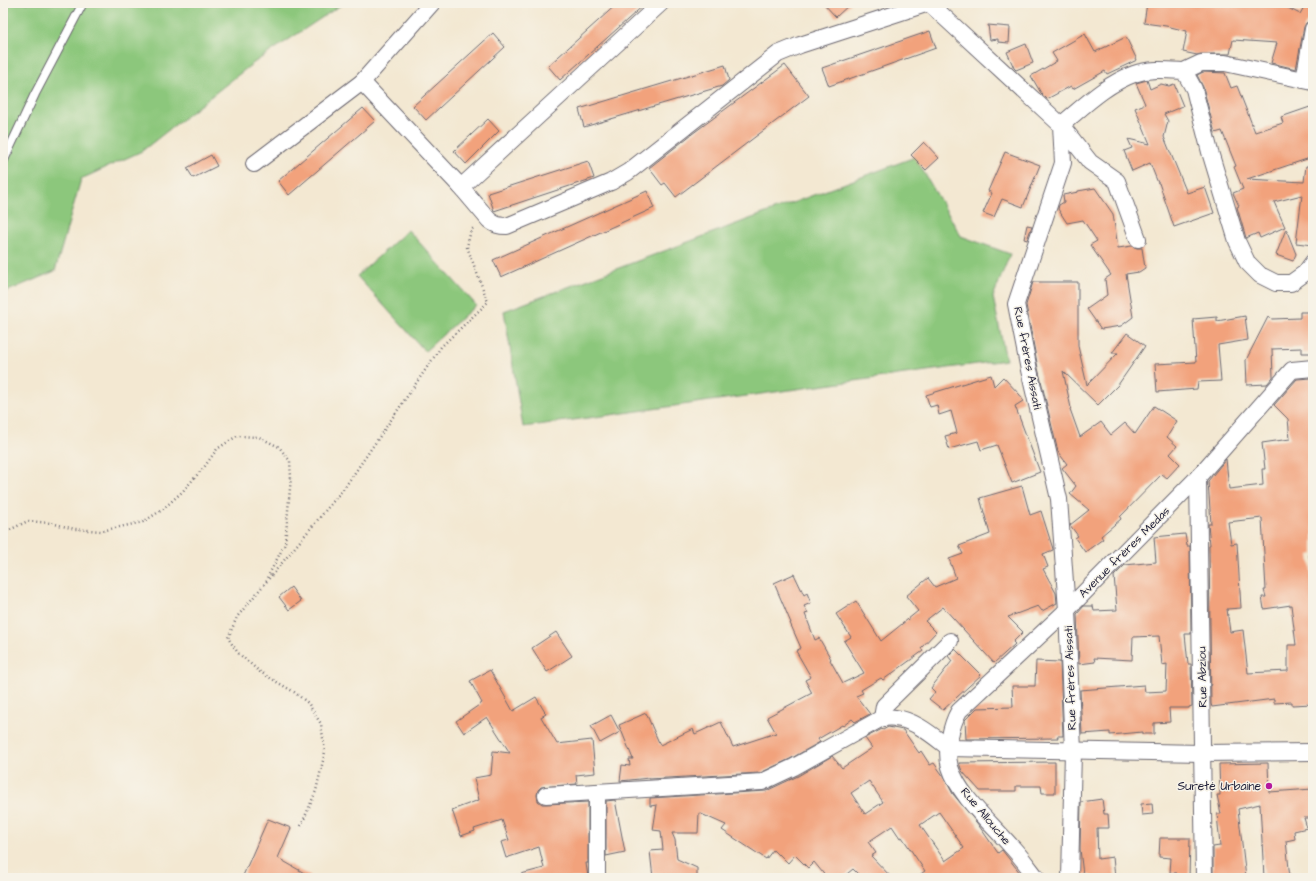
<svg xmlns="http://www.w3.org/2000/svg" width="1316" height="881" viewBox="0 0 1316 881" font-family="'Architects Daughter',sans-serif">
<rect width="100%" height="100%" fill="#f7f3e8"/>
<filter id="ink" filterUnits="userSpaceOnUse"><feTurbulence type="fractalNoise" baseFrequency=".025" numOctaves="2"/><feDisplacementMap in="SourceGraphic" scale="8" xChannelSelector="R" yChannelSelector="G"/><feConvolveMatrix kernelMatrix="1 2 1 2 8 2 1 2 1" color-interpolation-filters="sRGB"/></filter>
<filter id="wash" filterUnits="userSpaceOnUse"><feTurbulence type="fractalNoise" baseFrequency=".012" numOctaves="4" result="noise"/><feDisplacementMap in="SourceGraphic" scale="16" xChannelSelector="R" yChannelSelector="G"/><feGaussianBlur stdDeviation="0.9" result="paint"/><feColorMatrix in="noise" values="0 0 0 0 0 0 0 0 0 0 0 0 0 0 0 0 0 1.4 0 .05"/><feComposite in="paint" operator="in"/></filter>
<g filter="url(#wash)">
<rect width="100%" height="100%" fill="#f3e8d2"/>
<g fill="#8cc77b" stroke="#57745b">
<polygon points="3,3 344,3 252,64 142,151 81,179 55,271 3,293"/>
<polygon points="915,157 961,236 1010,254 993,297 1006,360 523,427 504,311"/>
<polygon points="408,230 476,305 425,351 357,276"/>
</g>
<g id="blocks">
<g fill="#f2a27c" fill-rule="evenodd">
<polygon points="618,3 646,3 560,80 548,66"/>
<polygon points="823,3 851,3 836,17"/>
<polygon points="1147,3 1278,3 1300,14 1305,5 1313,9 1313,20 1306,23 1304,27 1296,69 1271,63 1277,43 1233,40 1230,54 1201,54 1197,55 1183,52 1187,31 1166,26 1144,23"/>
<polygon points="988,25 1010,27 1009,43 998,42 998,39 990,40"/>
<polygon points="930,31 936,48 829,86 822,68"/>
<polygon points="493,33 505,47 426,120 413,106"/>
<polygon points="1085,34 1095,52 1126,37 1137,60 1107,74 1105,71 1073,89 1071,86 1047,99 1041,93 1031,76 1057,61 1052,53"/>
<polygon points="1026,44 1033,63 1016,70 1014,68 1007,52"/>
<polygon points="725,65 729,80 722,86 584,127 579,109"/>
<polygon points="785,65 809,96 676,197 665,183 662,185 649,168 692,134"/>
<polygon points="1203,72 1225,73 1231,88 1237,86 1255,132 1283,123 1281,117 1310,107 1313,112 1313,157 1247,179 1304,182 1306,166 1313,166 1313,245 1296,243 1302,195 1274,202 1285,227 1260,238 1258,233 1246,238 1237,207 1239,206 1233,193 1243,189 1234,167 1236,166 1222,131 1215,133 1203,87 1197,75"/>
<polygon points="1147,80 1150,89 1161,84 1169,86 1174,84 1183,106 1164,114 1168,121 1164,137 1187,193 1205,187 1214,213 1174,227 1159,183 1158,183 1150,163 1132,171 1124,151 1132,148 1128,139 1150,144 1135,108 1145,104 1136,83"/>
<polygon points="363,108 375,121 289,195 278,181"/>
<polygon points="488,119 499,131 466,164 454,151"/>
<polygon points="924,142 939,158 926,170 911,155"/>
<polygon points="1005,152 1040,165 1023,207 1002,199 994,217 983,213 992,193 988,191"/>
<polygon points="211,155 217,166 193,178 187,168"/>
<polygon points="588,161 594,178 494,211 488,193"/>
<polygon points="1095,188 1113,214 1118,248 1132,246 1137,248 1142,248 1145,268 1139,272 1126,274 1133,317 1121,326 1101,329 1087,309 1107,295 1105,279 1111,275 1090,245 1097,241 1083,220 1067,223 1058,209 1059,205 1064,202 1063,195 1078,192 1078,191"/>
<polygon points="647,191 654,208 501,277 493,260"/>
<polygon points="1027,225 1032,226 1027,240 1024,239"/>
<polygon points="1286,229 1296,254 1293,261 1276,255"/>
<polygon points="1033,282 1078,282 1078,346 1087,385 1118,353 1112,353 1127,333 1145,346 1118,385 1098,405 1063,371 1071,408 1070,409 1080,437 1101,422 1111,435 1125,423 1135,434 1154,406 1177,421 1167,437 1177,446 1170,454 1180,464 1167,478 1162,474 1120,517 1121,519 1101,536 1103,539 1085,552 1075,538 1078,536 1070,525 1089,510 1070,494 1076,486 1062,468 1067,464 1058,452 1038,368 1026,305"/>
<polygon points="1300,312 1313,312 1313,353 1302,353 1302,348 1272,349 1273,377 1267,384 1247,385 1246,360 1268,317 1272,319 1300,318"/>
<polygon points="1245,316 1248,340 1218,345 1221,381 1198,382 1197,389 1157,392 1155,364 1196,362 1193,319 1217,317 1217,321"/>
<polygon points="991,375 994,386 1003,377 1020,395 1023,401 1015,406 1040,472 1012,483 997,445 981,450 978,441 949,449 945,436 957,433 951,411 939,415 937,405 930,407 926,395"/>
<path d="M 1311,378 L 1313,396 L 1313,415 L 1310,415 L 1313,440 L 1313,498 L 1310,498 L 1313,523 L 1313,554 L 1309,555 L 1313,586 L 1313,704 L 1292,705 L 1292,702 L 1274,703 L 1274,699 L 1212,707 L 1211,704 L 1209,545 L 1210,545 L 1208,524 L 1211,524 L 1208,481 L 1226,459 L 1229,489 L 1263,485 L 1262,469 L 1265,469 L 1262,443 L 1290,439 L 1288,419 L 1274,405 L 1297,379 ZM 1262,518 L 1266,590 L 1264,590 L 1266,597 L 1262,597 L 1264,609 L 1291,605 L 1296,645 L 1288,645 L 1288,671 L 1248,673 L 1243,630 L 1230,632 L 1227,609 L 1241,608 L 1237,543 L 1231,544 L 1228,522 Z"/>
<polygon points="1022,486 1030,515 1041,511 1053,549 1053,550 1043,554 1048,567 1043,569 1056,593 1057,603 1042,611 1038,606 1008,617 1023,632 1013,642 1015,644 994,663 943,607 925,621 936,632 921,648 923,651 883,680 881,678 861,690 863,693 856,696 870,714 855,722 852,719 843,726 842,725 818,739 820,742 790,759 760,773 649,779 649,778 620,781 622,765 630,766 629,759 633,759 619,725 646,713 660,745 693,729 695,734 721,722 733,747 776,733 767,717 812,693 805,680 811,677 796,651 801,648 790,623 791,623 774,583 794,574 804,595 807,593 811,603 804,606 808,613 805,614 815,640 819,638 831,659 830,660 843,683 864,673 844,641 851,637 836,614 856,601 881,641 918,611 906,596 928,578 935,587 956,578 949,559 963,554 959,546 990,534 980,498"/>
<polygon points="1185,534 1187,546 1190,546 1191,634 1185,634 1188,664 1191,664 1192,706 1189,707 1189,708 1169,708 1170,722 1154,723 1154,734 1142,734 1142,732 1110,735 1110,732 1082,734 1080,690 1144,685 1145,692 1166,691 1167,664 1162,665 1159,636 1133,637 1132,660 1094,658 1095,662 1079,664 1077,614 1084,606 1093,606 1094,611 1117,610 1114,576 1125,565 1156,562 1154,537"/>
<polygon points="291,587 301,601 289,610 279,597"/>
<polygon points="556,632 572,656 547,672 532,648"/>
<polygon points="955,649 981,675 943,710 929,699 935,692 931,688 952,661 948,656"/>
<polygon points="1036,661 1060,662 1063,736 1057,736 1058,738 966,739 965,720 977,708 1013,707 1012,686 1035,686"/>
<polygon points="490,670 513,711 536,697 546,714 541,717 557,744 592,740 595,773 576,775 577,784 541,787 538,790 537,795 538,801 542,804 546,804 588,802 588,863 586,863 588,878 521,878 521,874 544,868 539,847 506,858 501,842 509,840 502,820 474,829 475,831 461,836 452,810 479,800 474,778 491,775 493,751 510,753 487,717 464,733 456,721 482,703 470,681"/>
<polygon points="611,715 620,732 600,743 591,726"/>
<path d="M 888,727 L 903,730 L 919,753 L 921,751 L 930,765 L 934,763 L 944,777 L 953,794 L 977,823 L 998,853 L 1002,850 L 1024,878 L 915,878 L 925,871 L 902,837 L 900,838 L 892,826 L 868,842 L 876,853 L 871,856 L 892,878 L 862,878 L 853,869 L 842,878 L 827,878 L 814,862 L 808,868 L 795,855 L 788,863 L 779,854 L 778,855 L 773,850 L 766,859 L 722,830 L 726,825 L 699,813 L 698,833 L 672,833 L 675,840 L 677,859 L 697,868 L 697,878 L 653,878 L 650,851 L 663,850 L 661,831 L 653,830 L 657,805 L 650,806 L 650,798 L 766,791 L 798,776 L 832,756 L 842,768 L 872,748 L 865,738 L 882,729 L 883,730 ZM 869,781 L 883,802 L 865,814 L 851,793 ZM 939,812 L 964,848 L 945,861 L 920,825 Z"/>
<polygon points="1055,762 1055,793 1042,793 1041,786 1016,786 1016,791 980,791 962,771 959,763"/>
<polygon points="1268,763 1269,792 1313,789 1313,818 1304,818 1307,828 1294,831 1295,839 1286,841 1290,878 1264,878 1260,804 1238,809 1246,878 1213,878 1213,847 1220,846 1217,814 1221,814 1217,795 1220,795 1219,764"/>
<polygon points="1102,799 1104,814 1108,814 1109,828 1097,828 1098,859 1113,857 1115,878 1092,878 1089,874 1083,875 1080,849 1081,802"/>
<polygon points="615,800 625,852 606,856 606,801"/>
<polygon points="1152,803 1153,814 1142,815 1141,804"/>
<polygon points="268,819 291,828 278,858 313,878 242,878"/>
<polygon points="1160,838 1190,838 1189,878 1176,878 1176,873 1170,873 1171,858 1159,857"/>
</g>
</g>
</g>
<g filter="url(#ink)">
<use href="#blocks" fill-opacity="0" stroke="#6b6770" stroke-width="1"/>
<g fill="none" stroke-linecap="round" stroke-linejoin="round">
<defs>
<polyline id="lane" points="3,162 35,94 83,3"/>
<g id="street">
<polyline points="929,3 1061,125 1063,163 1016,304 1029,370 1059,499 1067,610 1073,751 1070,878"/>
<polyline points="1184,71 1201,63 1225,63 1313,82"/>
<polyline points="1304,80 1313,29"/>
<path d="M 362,82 L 461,187 L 489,220 C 495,225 499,226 507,226 L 611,182 L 628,172 L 778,54 L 800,45 L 929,3"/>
<polyline points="254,164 362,82 432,3"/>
<polyline points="461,187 661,3"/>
<path d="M 1138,239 L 1117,181 L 1090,162 L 1061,125 C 1084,106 1106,84 1134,74 C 1150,68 1168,70 1184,71 L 1194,89 L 1210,152 L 1237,241 L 1247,262 L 1260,275 L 1276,283 L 1291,283 L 1305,273 L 1313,262"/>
<polyline points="1198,477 1204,878"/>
<polyline points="882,718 884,706 950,641"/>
<polyline points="597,792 597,878"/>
<path d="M 546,795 L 762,782 L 794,767 L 882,718 C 886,718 891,717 895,718 C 915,720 933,736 949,748 L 1202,753 L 1313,752"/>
<path d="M 1037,878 C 1028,867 1020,855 1010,845 C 991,823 959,796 950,767 C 945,751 951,725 959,711 L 1067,610 L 1198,477 L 1292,370 L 1313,368"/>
</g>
</defs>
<use href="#lane" stroke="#6b6770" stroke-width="10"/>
<use href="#street" stroke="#6b6770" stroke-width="18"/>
<g stroke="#6b6770" stroke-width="2.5" stroke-dasharray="1 3" stroke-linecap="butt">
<polyline points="3,533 28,521 51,523 75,529 101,531 143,522 162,510 183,491 205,466 217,449 237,436 259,437 279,447 290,461 291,477 285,544 267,578"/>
<polyline points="301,826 316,791 325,752 321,724 308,703 294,692 260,672 238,653 228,638 237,617 345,487 441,347 488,302 467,247 471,230 475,227"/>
</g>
<use href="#lane" stroke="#fff" stroke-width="8"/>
<use href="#street" stroke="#fff" stroke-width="16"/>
</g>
</g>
<circle fill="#b5179e" stroke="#f7f3e8" stroke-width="1.5" cx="1269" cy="786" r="4"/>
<g text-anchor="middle" stroke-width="3" stroke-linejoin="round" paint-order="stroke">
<g font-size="12" fill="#22223b" stroke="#f7f3e8">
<text transform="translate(1028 358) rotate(79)" y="4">Rue frères Aissati</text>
<text transform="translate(1124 552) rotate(-45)" y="4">Avenue frères Medas</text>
<text transform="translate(1202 677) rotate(-91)" y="4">Rue Abziou</text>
<text transform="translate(1070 678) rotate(-92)" y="4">Rue frères Aissati</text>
<text transform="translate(986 816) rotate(50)" y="4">Rue Allouche</text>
</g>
<g font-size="12" fill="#22223b" stroke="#f7f3e8" text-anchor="end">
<text x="1261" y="790">Sureté Urbaine</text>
</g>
</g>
<rect width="1316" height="881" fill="none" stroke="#f7f3e8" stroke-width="16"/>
</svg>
